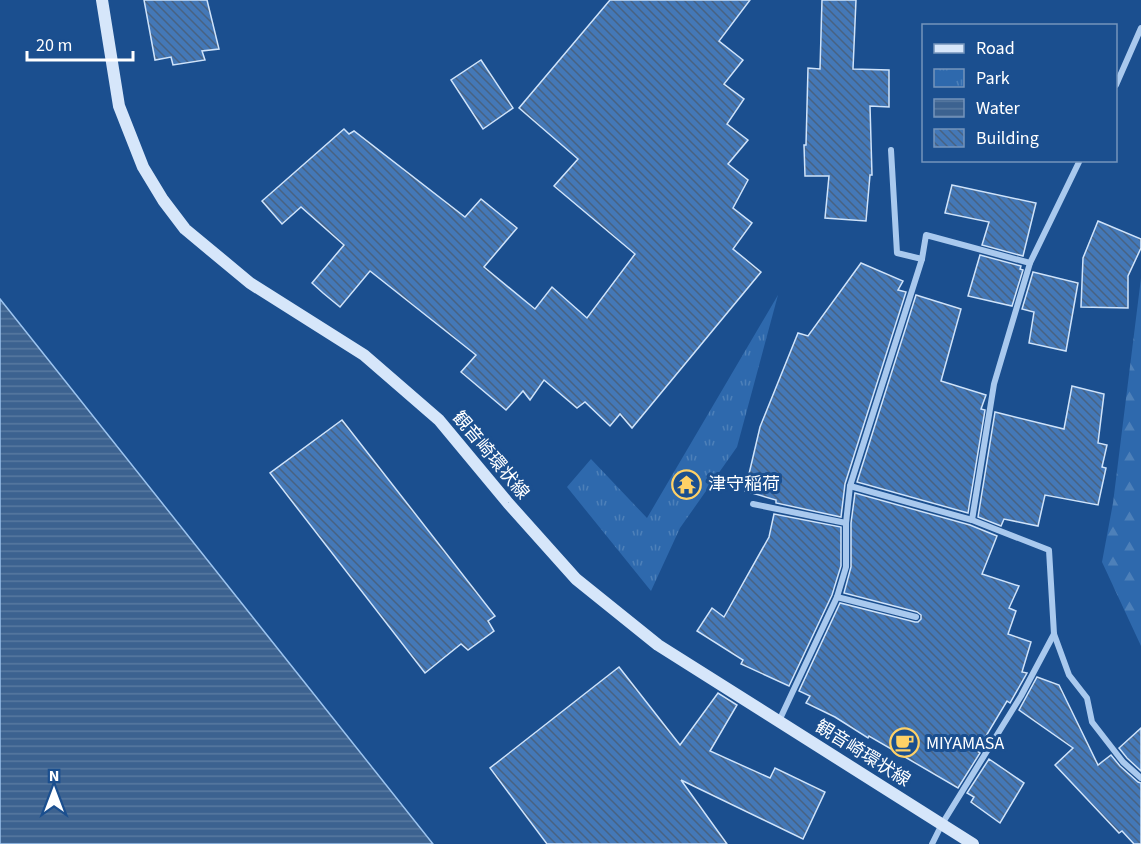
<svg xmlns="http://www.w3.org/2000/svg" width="1141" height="844" viewBox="0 0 1141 844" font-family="'Source Sans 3','Noto Sans JP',sans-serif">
<defs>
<pattern id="forest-firs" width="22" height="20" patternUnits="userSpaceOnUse" patternTransform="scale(1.5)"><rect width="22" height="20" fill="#2e69ad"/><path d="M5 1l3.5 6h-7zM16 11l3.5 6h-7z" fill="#4d80b9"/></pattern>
<pattern id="park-tufts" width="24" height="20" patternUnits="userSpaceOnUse" patternTransform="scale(1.5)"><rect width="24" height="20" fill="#2e69ad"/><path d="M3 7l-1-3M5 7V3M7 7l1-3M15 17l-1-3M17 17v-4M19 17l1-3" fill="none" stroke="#4d80b9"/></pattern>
<pattern id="water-rules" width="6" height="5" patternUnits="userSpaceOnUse" patternTransform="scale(1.5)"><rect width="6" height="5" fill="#3c6290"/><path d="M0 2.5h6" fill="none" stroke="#597aa1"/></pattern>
<pattern id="building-back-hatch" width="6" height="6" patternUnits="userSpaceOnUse" patternTransform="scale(1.5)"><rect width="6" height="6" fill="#4478b7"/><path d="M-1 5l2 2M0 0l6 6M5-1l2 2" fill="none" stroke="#486282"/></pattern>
</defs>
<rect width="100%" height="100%" fill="#1b4f8f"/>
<polygon fill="url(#forest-firs)" points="1141,278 1141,646 1102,562 1113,503"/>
<polygon fill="url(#park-tufts)" points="778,295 737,447 680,528 651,591 567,487 591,459 647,518"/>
<polygon fill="url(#water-rules)" stroke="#9cc4f0" stroke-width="1.5" points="0,299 433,844 0,844"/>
<g fill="url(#building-back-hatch)" stroke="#cfe3fa" stroke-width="1.5">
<polygon points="144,0 207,0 219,49 202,51 205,60 173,65 171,57 155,60"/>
<polygon points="610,0 750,0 719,41 743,60 724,84 744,99 727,124 748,140 728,164 748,180 733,208 752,223 733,249 761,272 632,428 620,414 610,426 585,402 577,408 544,380 530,400 523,391 506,410 461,372 476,355 370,271 340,307 323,293 312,283 344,245 301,207 282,224 262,201 344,129 349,134 354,131 465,217 481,199 517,228 484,267 535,309 552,287 587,318 635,254 554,186 578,159 519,108"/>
<polygon points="822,0 856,0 853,69 889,70 889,107 870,106 872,175 870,175 866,221 825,218 829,176 805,176 804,145 806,145 808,68 820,69"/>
<polygon points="481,60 513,108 483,129 451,80"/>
<polygon points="952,185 1036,203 1023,256 982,245 989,222 945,213"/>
<polygon points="1098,221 1141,239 1141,248 1128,276 1128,308 1081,307 1083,258"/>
<polygon points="980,255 1021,266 1020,269 1023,270 1012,306 968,296"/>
<polygon points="861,263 903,281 898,290 906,292 845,484 841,517 776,503 776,500 745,491 760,427 798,333 808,336"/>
<polygon points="1033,272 1078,283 1066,351 1029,343 1034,312 1022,309"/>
<polygon points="916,295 961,309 941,381 986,395 981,409 985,410 968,513 857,482"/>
<polygon points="1072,386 1104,394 1098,443 1107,445 1102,467 1106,468 1098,505 1045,495 1038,526 1004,519 1001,526 978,517 995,412 1064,429"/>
<polygon points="342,420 495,616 488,621 494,631 468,650 461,644 425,673 270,473"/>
<polygon points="855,493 970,525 997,536 982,574 1019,586 1009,608 1016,611 1008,634 1031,642 1022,672 1027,673 1010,703 1007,701 977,751 980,753 958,788 869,736 868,738 835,717 806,703 810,696 799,691 840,603 915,622 918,622 921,619 921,615 917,612 844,593 851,567 851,523"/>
<polygon points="774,514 841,527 841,566 832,595 789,686 741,664 743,660 697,631 712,608 724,617 769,537"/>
<polygon points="619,667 680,745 718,693 737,705 710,751 770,778 775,768 825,792 803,839 681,780 727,844 547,844 490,768"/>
<polygon points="1037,677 1059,685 1098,765 1111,755 1120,766 1138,782 1141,783 1141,844 1134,844 1122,831 1119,833 1055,765 1073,748 1019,710"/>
<polygon points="1141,728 1141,771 1127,758 1119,748"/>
<polygon points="989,759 1024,783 1000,823 971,802 974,797 967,793"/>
</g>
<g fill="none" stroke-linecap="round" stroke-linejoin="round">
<g stroke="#a9c9ee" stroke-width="6">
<polyline points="1116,85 1141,28"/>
<polyline points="891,150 897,253 922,259"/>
<polyline points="850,486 972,520 1049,550 1054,634 1069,675 1087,698 1092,722 1123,762 1141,778"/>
<polyline points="753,504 846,523"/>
<polyline points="972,520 994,384 1030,263 1080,160"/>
<polyline points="837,597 916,617"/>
<polyline points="779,721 837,597 846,567 846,523 850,486 922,259 926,235 1030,263"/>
<polyline points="932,844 942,824 1021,696 1054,634"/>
</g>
<polyline stroke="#d6e6fa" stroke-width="12" points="102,0 119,106 143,167 163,200 185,229 250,283 364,355 439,420 508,503 576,579 658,645 973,844"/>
</g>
<defs>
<symbol id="temple-ring" viewBox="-11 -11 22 22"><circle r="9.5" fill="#1b4f8f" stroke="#ffd166" stroke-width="1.5"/><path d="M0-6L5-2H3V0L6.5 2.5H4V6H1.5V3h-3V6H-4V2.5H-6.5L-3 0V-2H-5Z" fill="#ffd166"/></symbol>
<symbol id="cafe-ring" viewBox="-11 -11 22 22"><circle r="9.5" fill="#1b4f8f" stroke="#ffd166" stroke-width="1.5"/><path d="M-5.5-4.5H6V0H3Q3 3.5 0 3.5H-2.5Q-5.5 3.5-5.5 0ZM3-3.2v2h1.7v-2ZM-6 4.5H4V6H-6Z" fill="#ffd166"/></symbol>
</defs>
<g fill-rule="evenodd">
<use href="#temple-ring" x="670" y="468" width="33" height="33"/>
<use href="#cafe-ring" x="888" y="726" width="33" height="33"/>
</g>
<g text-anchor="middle" stroke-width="6" stroke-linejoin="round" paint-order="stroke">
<g font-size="18" fill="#fff" stroke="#1b4f8f">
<text transform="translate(491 455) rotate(50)" y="6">観音崎環状線</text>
<text transform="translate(863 753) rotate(32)" y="6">観音崎環状線</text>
</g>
<g font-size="18" fill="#fff" stroke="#1b4f8f" text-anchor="start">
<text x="708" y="490">津守稲荷</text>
<text x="926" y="749">MIYAMASA</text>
</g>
</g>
<rect x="922" y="24" width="195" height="138" fill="#1b4f8f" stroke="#7695bc" stroke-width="1.5"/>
<rect x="934" y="44" width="30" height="9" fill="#d6e6fa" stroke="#7695bc" stroke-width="1.5"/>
<text x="976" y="54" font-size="18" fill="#ffffff">Road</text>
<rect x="934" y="69" width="30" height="18" fill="url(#park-tufts)" stroke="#7695bc" stroke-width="1.5"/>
<text x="976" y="84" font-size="18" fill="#ffffff">Park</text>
<rect x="934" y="99" width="30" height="18" fill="url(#water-rules)" stroke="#7695bc" stroke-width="1.5"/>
<text x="976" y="114" font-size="18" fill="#ffffff">Water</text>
<rect x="934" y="129" width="30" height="18" fill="url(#building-back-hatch)" stroke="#7695bc" stroke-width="1.5"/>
<text x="976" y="144" font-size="18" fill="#ffffff">Building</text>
<g transform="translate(54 790)" stroke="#1b4f8f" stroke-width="4.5" paint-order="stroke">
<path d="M0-4.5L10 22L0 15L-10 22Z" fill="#ffffff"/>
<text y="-9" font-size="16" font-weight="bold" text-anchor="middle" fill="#ffffff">N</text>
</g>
<path d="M27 51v9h106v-9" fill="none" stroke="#ffffff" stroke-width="3"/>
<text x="36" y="51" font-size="18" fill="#ffffff" stroke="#1b4f8f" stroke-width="4.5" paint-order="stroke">20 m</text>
</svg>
